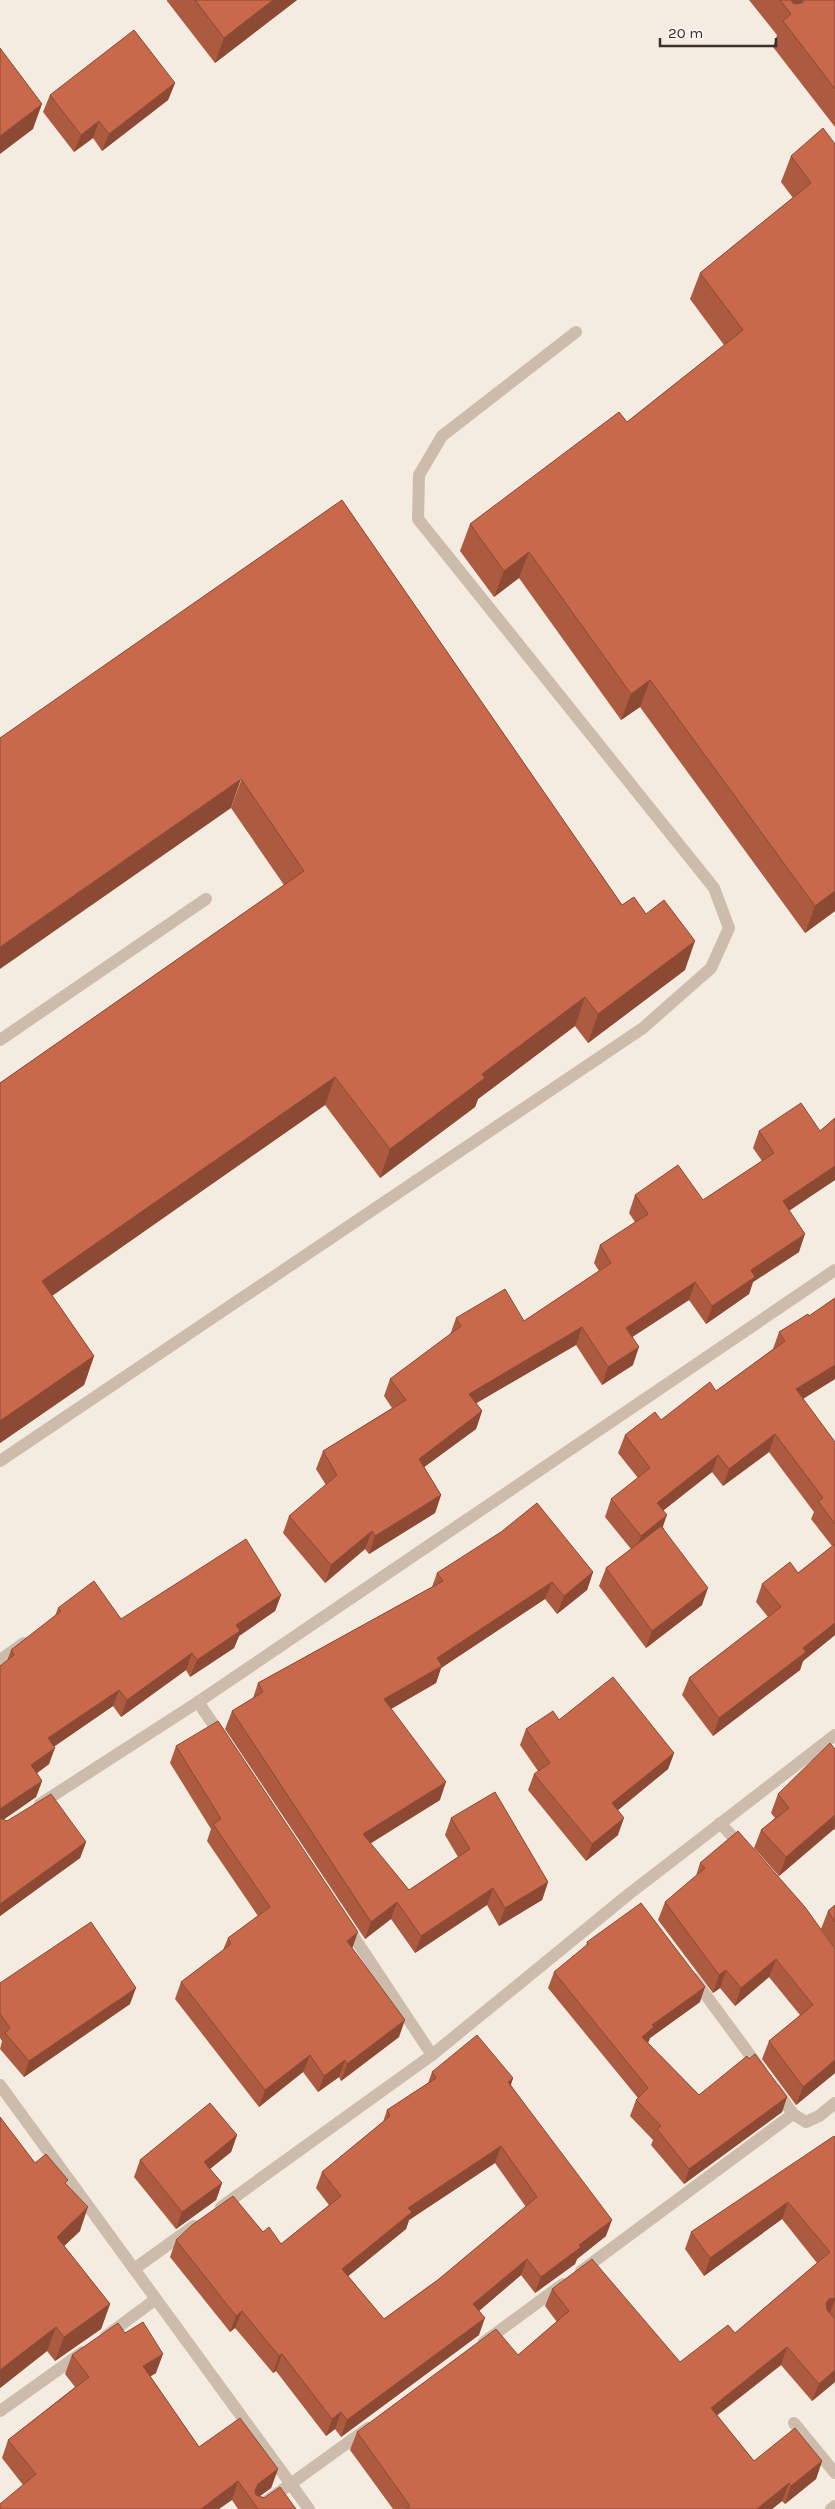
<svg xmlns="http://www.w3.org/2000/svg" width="835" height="2509" viewBox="0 0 835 2509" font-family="Karla,sans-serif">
<rect width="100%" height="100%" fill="#f4ebe1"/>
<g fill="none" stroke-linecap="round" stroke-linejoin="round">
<g stroke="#cdbbac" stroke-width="12">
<polyline points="0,1040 206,899"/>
<polyline points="0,1461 643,1028 711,968 729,928 714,888 418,519 419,475 442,436 576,332"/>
<polyline points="0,1660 24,1643"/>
<polyline points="198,1702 222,1737"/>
<polyline points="40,1804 198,1702 835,1270"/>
<polyline points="720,1823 744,1849"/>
<polyline points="346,1925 432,2055"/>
<polyline points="694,1979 761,2070"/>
<polyline points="0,2085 309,2509"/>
<polyline points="776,2090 793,2114 806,2122 819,2116 835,2103"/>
<polyline points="221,2207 432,2055 629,1894 835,1735"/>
<polyline points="134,2269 194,2226"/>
<polyline points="581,2271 793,2114"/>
<polyline points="106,2336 156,2299"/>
<polyline points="484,2342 563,2284"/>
<polyline points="0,2411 83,2352"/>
<polyline points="794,2423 835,2473"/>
<polyline points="256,2509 368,2428"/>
<polyline points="831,2509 835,2506"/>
</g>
</g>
<g fill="#ac5a40" fill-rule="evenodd">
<polygon points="167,0 297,0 215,63 167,1"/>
<polygon points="749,0 805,0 800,4 835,0 835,127 773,47 777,35"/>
<polygon points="175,83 168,100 102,151 93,138 74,152 43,112 50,95"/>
<polygon points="835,144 835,911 805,933 640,707 621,720 519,578 494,597 460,551 470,524 627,422 724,345 690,299 700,273 793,198 781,182 791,156"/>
<polygon points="342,500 622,905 685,970 588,1043 575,1026 478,1099 475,1107 380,1178 325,1105 52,1295 94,1356 84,1385 0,1443 0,1083 284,885 231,808"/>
<polygon points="835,1118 835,1180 789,1210 799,1252 753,1282 749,1294 706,1324 689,1300 632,1337 633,1365 602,1385 576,1345 476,1403 482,1411 476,1429 424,1467 441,1495 435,1513 369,1554 365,1549 325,1583 283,1533 289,1516 326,1485 316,1469 323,1451 392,1408 384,1396 390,1379 450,1335 456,1318 524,1321 599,1271 594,1263 600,1245 635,1222 629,1213 635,1195 703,1200 762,1161 753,1148 759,1131 820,1131"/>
<polygon points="835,1298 835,1379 803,1399 835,1442 835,1635 803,1661 800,1670 713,1736 682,1695 689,1678 768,1617 756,1602 762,1584 798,1573 832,1546 811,1519 814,1512 769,1452 723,1486 712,1472 664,1510 663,1527 702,1605 646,1648 599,1586 606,1568 631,1549 605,1517 611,1499 638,1478 618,1453 625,1435 661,1420 716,1391 773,1349 779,1332 809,1316"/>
<polygon points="593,1572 587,1590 557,1614 545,1599 441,1668 436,1683 391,1709 440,1800 370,1843 409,1890 458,1857 445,1835 451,1818 548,1882 542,1900 499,1926 487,1905 415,1953 391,1919 365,1939 225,1729 232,1711 253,1698 258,1683 432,1587 437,1573"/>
<polygon points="281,1595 275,1611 239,1636 234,1648 190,1677 186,1670 121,1717 113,1706 54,1746 49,1764 37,1773 42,1781 36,1797 3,1820 7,1821 86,1842 80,1858 0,1916 7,1661 11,1650 55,1616 58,1608 121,1619"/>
<polygon points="559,1720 674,1753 668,1769 618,1810 618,1835 586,1861 528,1790 534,1774 538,1771 520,1745 526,1729"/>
<polygon points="176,1746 352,1949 399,2037 341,2081 339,2077 318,2092 303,2072 259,2107 175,1999 181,1982 223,1950 228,1938 258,1916 207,1841 211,1829 170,1763"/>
<polygon points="835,1749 835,1830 834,1829 779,1876 754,1848 761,1830 775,1818 771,1813 778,1794"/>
<polygon points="700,1863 835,1949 835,2073 796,2105 762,2059 769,2041 800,2015 769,1977 735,2006 720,1988 713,1993 658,1920 665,1902 696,1876"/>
<polygon points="835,1905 835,1949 821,1929 828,1911"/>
<polygon points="587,1942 700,2002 650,2038 648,2043 699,2095 749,2059 787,2097 782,2112 684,2184 651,2145 653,2140 630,2116 636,2100 638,2098 548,1988 554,1972 586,1946"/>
<polygon points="0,1983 130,2004 24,2077 0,2049 2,2041 0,2038"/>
<path d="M 432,2072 L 513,2078 L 511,2085 L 606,2236 L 577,2259 L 575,2264 L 535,2293 L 521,2275 L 479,2311 L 479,2335 L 341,2437 L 335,2429 L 326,2436 L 276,2371 L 273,2373 L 235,2328 L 230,2332 L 170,2257 L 176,2240 L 263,2232 L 281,2244 L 329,2205 L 316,2188 L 322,2172 L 383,2122 L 387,2110 L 428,2083 ZM 495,2163 L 526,2207 L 439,2279 L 384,2319 L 348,2276 L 406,2229 L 409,2220 Z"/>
<polygon points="0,2117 35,2163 67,2185 80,2231 64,2246 110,2304 101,2329 55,2361 47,2351 0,2388"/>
<polygon points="237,2135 231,2152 210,2169 222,2183 216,2200 176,2229 134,2177 140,2160"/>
<polygon points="835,2137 835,2382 812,2401 781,2365 717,2415 754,2461 822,2461 816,2479 785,2504 782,2501 772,2509 393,2509 350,2450 357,2432 518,2355 557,2322 545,2306 552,2289 680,2362 735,2333 817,2263 782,2219 704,2276 685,2249 691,2232"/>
<polygon points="72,2355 156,2373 150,2376 199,2447 278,2469 271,2488 260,2496 296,2509 238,2509 232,2500 23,2485 2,2458 8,2440 75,2387 65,2374"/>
</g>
<g fill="#8c4a34">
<polygon points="273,0 297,0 215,63 224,38"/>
<polygon points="789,0 805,0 789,12"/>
<polygon points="175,83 168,100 102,151 109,134"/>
<polygon points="42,104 33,129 0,154 0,136"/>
<polygon points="99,121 93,138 74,152 81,135"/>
<polygon points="529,552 519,578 494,597 504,571"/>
<polygon points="650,680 640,707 621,720 631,694"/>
<polygon points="241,779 231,808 0,969 0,947"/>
<polygon points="835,891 835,911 805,933 815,906"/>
<polygon points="695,941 685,970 588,1043 598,1014"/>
<polygon points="585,997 575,1026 478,1099 475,1107 380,1178 390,1149 482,1074"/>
<polygon points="335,1077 325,1105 32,1310 42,1281"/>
<polygon points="835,1166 835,1180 777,1219 783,1201"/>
<polygon points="805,1234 799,1252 753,1282 749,1294 706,1324 712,1306 751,1270"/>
<polygon points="695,1282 689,1300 620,1345 626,1328"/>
<polygon points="582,1327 576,1345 463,1411 469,1394"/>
<polygon points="639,1347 633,1365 602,1385 608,1367"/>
<polygon points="94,1356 84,1385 0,1443 0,1421"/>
<polygon points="835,1365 835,1379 789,1407 796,1389"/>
<polygon points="482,1411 476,1429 412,1476 419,1459"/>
<polygon points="775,1434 769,1452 723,1486 729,1469"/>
<polygon points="718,1455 712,1472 651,1520 657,1503"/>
<polygon points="441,1495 435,1513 369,1554 375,1536"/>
<polygon points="667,1515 661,1532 635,1553 641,1536"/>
<polygon points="372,1531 365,1549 325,1583 331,1565"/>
<polygon points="593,1572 587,1590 557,1614 564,1596"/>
<polygon points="552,1582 545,1599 441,1668 436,1683 377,1717 384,1699 437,1658"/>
<polygon points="708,1588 702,1605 646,1648 652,1631"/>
<polygon points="281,1595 275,1611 239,1636 234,1648 190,1677 197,1660 236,1625"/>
<polygon points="835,1623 835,1635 803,1661 800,1670 713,1736 719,1718 803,1648"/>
<polygon points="192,1653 186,1670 121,1717 127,1700"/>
<polygon points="119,1690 113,1706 42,1755 48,1738"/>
<polygon points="55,1748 49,1764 25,1782 31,1765"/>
<polygon points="674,1753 668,1769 606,1820 612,1803"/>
<polygon points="42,1781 36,1797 0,1822 0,1809"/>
<polygon points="446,1782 440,1800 357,1852 363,1834"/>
<polygon points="835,1815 835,1826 834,1829 779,1876 786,1857"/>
<polygon points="624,1818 618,1835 586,1861 592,1844"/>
<polygon points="86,1842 80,1858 0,1916 0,1904"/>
<polygon points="548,1882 542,1900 499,1926 505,1908"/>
<polygon points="493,1888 487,1905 415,1953 421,1936"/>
<polygon points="397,1902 391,1919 365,1939 371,1922"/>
<polygon points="358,1932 352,1949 347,1941"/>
<polygon points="776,1959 769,1977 735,2006 741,1988"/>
<polygon points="726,1970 720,1988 713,1993 719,1975"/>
<polygon points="705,1987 700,2002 650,2038 648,2043 636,2053 642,2037 652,2025"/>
<polygon points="136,1988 130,2004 24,2077 29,2061"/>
<polygon points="405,2020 399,2037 341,2081 347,2064"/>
<polygon points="310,2055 303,2072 259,2107 265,2090"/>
<polygon points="345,2060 339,2077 318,2092 324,2076"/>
<polygon points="835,2060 835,2073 796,2105 803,2087"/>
<polygon points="513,2078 507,2094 508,2082"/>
<polygon points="787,2097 782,2112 684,2184 689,2169"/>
<polygon points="237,2135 231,2152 197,2179 204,2162"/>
<polygon points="501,2146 495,2163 409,2220 406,2229 336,2286 342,2269 408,2208"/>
<polygon points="222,2183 216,2200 176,2229 182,2212"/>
<polygon points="788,2202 782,2219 704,2276 710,2258"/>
<polygon points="88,2207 80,2231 48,2261 57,2237"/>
<polygon points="612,2220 606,2236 577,2259 575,2264 535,2293 541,2277 579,2245"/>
<polygon points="527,2259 521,2275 467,2321 473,2304"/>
<polygon points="835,2298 835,2300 829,2315 822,2316 826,2303 829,2299"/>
<polygon points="110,2304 101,2329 55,2361 64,2337"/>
<polygon points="242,2311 235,2328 230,2332 236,2316"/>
<polygon points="485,2318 479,2335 341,2437 347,2420"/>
<polygon points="56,2327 47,2351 0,2388 0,2370"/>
<polygon points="787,2347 781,2365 705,2425 711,2408"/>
<polygon points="163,2354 156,2373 136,2385 143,2366"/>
<polygon points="282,2354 276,2371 273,2373 279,2356"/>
<polygon points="835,2370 835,2382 812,2401 819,2384"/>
<polygon points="341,2412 335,2429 326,2436 332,2419"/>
<polygon points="822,2461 816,2479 785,2504 791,2486"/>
<polygon points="278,2469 271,2488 253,2501 252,2500 258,2484"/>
<polygon points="238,2481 232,2500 219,2509 201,2509"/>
<polygon points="789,2483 782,2501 772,2509 757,2509"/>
</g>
<g fill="#c8694b" stroke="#8c4a34" fill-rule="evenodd">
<polygon points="195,0 273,0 224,38"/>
<polygon points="780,0 791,0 792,2 795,4 802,3 806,0 835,0 835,89 783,21 791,14"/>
<polygon points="134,30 175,83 109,134 99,121 81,135 50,95"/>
<polygon points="0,48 42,104 0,136"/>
<polygon points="823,128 835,144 835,891 815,906 650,680 631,694 529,552 504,571 470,524 619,412 627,422 743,330 700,273 811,183 791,156"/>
<polygon points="342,500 622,905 634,897 646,914 664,900 695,941 598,1014 585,997 482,1074 485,1078 390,1149 335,1077 42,1281 94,1356 0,1421 0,1083 304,871 241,779 0,947 0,738"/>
<polygon points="801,1103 820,1131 835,1118 835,1166 783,1201 805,1234 751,1270 755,1277 712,1306 695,1282 626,1328 639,1347 608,1367 582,1327 469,1394 482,1411 419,1459 441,1495 375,1536 372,1531 331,1565 289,1516 337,1475 323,1451 406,1400 390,1379 461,1326 456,1318 505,1289 524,1321 611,1263 600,1245 648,1214 635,1195 678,1165 703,1200 774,1153 759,1131"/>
<polygon points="835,1298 835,1365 796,1389 835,1442 835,1524 818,1501 823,1498 775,1434 729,1469 718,1455 657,1503 667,1515 641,1536 611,1499 650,1468 625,1435 655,1412 661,1420 710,1382 716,1391 785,1341 779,1332 808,1314 809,1316"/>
<polygon points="537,1503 593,1572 564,1596 552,1582 437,1658 442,1666 384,1699 446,1782 363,1834 409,1890 470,1849 451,1818 495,1792 548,1882 505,1908 493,1888 421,1936 397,1902 371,1922 232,1711 263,1692 258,1683 443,1581 437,1573 501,1532"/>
<polygon points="661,1526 708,1588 652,1631 606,1568"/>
<polygon points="246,1539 281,1595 236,1625 240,1631 197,1660 192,1653 127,1700 119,1690 48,1738 55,1748 31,1765 42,1781 0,1809 0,1666 14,1655 11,1650 61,1611 58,1608 94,1581 121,1619"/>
<polygon points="835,1544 835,1623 803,1648 806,1652 719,1718 689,1678 781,1607 762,1584 790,1562 798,1573"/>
<polygon points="613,1677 674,1753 612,1803 624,1818 592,1844 534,1774 550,1763 526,1729 553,1711 559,1720"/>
<polygon points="218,1721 358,1932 347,1941 405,2020 347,2064 345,2060 324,2076 310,2055 265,2090 181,1982 231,1944 228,1938 270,1907 213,1824 221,1819 176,1746"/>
<polygon points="830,1743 835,1749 835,1815 786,1857 761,1830 789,1808 778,1794"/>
<polygon points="51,1794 86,1842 0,1904 0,1818 7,1821"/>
<polygon points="738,1831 805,1907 835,1949 835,2060 803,2087 769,2041 813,2005 776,1959 741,1988 726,1970 719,1975 665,1902 705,1868 700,1863"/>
<polygon points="641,1903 705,1987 652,2025 654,2027 642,2037 699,2095 747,2056 749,2059 755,2054 787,2097 689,2169 657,2129 661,2126 636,2100 648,2088 554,1972 588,1944 587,1942"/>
<polygon points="835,1905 835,1922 828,1911"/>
<polygon points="91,1922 136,1988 29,2061 5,2033 10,2028 0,2014 0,1983"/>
<path d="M 477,2035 L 513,2078 L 508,2082 L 612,2220 L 579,2245 L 581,2247 L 541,2277 L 527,2259 L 473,2304 L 485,2318 L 347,2420 L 341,2412 L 332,2419 L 282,2354 L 279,2356 L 242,2311 L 236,2316 L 176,2240 L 192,2225 L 233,2196 L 263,2232 L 269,2227 L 281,2244 L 341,2196 L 322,2172 L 390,2116 L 387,2110 L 436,2078 L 432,2072 ZM 501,2146 L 537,2197 L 439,2279 L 384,2319 L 342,2269 L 412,2212 L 408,2208 Z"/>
<polygon points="210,2103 237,2135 204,2162 222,2183 182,2212 140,2160"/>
<polygon points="0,2117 35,2163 46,2154 68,2180 65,2183 88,2207 57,2237 110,2304 64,2337 56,2327 0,2370"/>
<polygon points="834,2136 835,2137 835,2298 829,2299 826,2303 827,2310 835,2319 835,2370 819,2384 787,2347 711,2408 754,2461 795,2428 822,2461 791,2486 789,2483 757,2509 406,2509 410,2506 357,2432 496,2329 518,2355 569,2311 552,2289 592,2259 680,2362 728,2325 735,2333 830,2252 788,2202 710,2258 691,2232"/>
<polygon points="143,2322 163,2354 143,2366 199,2447 240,2418 278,2469 258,2484 255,2491 256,2495 264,2498 280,2487 296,2509 258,2509 238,2481 201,2509 0,2509 0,2504 36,2474 8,2440 89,2377 72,2355 118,2323 125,2333"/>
</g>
<path d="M660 38v8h116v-8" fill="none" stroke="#3b302b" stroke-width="2.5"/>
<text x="668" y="38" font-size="15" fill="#3b302b" stroke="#fbf5ee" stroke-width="4" paint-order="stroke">20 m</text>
</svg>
